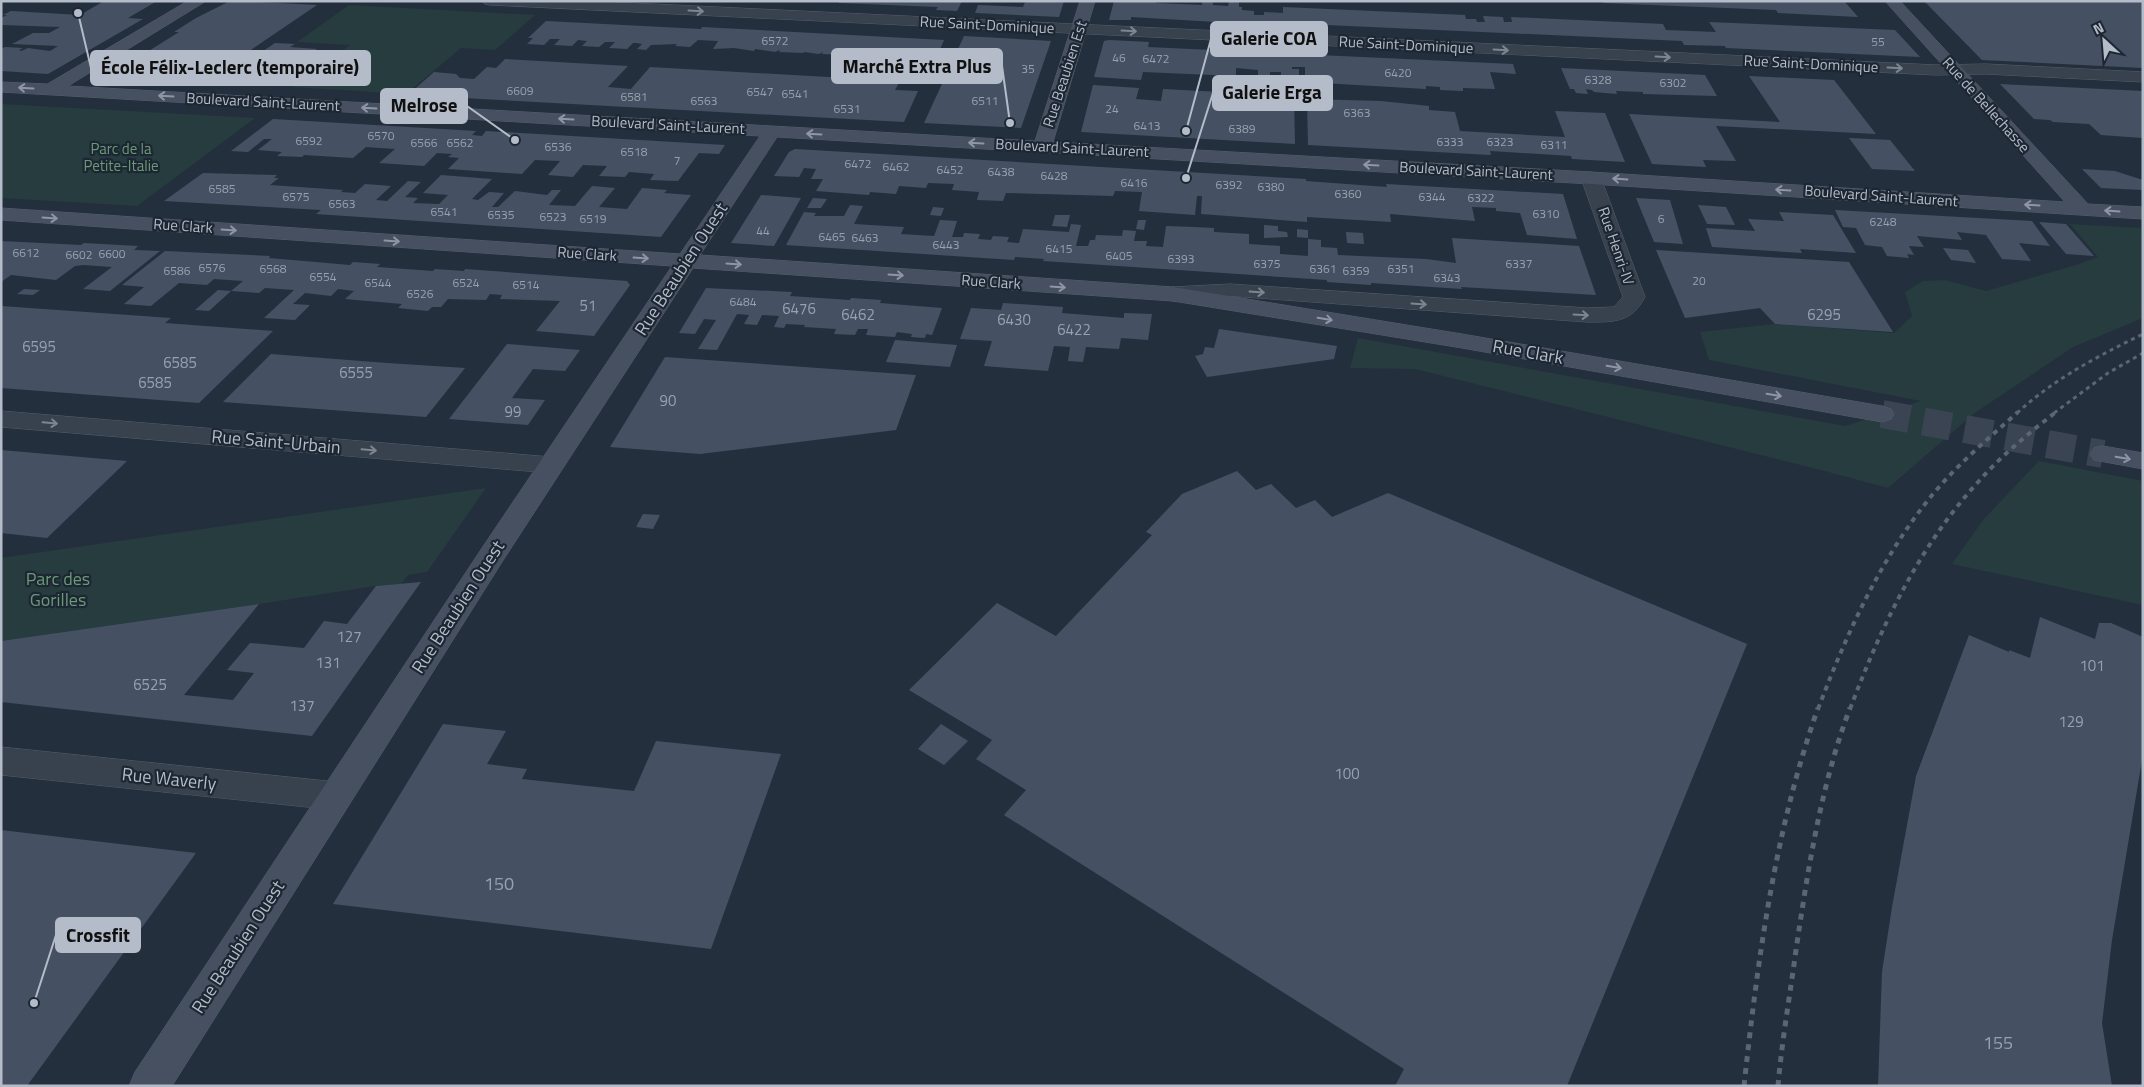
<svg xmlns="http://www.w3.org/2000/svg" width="2144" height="1087" viewBox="0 0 2144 1087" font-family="'Titillium Web',sans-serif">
<rect width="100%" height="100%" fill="#242f3e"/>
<g fill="#263c3f">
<polygon points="349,5 535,15 495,50 461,48 406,94 293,87 350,45 297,42"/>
<polygon points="1,104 255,118 137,206 1,198"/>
<polygon points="2070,224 2143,228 2143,318 2073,347 1976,412 1888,488 1817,469 1415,369 1350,368 1358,338 1845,426 1921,401 1709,360 1700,332 1774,324 1894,333 1912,316 1905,292 1923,281 1944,280 1986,291 2079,264 2098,257"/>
<polygon points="2039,461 2143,481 2143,605 1952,564 1983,520"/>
<polygon points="486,488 427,572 408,575 401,584 375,586 259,604 1,641 1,558"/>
</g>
<g fill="#455162">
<polygon points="104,1 157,1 128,18 143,19 48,74 1,71 1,49 5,47 23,48 19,50 21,51 28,48 50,51 58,46 12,44 33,33 49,33 60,27 1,25 1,18 7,15 3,15 11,11 80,15"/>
<polygon points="238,1 317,5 233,62 247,62 275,43 295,44 290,47 317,49 278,78 217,72 212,75 113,70 131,59 136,59 179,32 174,32 196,18 228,2"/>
<polygon points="839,1 962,1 957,11 936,10 938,7 839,3"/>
<polygon points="1064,1 1059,17 975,13 978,5 1023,7 1025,2"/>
<polygon points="1114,1 1156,1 1156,3 1202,5 1202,1 1213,1 1213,5 1228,6 1229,1 1239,1 1239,7 1242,7 1242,10 1254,11 1254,15 1264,15 1264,12 1283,13 1283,7 1465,15 1466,19 1476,19 1477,22 1485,22 1483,16 1503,17 1504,22 1512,22 1511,17 1663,24 1666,30 1716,32 1709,22 1895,30 1920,57 1726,48 1725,46 1684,45 1682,41 1283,23 1283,26 1131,17 1131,20 1109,20"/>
<polygon points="1603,1 1845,2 1858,17 1778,13 1776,10 1603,3"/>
<polygon points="1924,1 2143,1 2143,68 1982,60"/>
<polygon points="546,21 701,29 702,27 944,40 938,54 934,54 929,64 913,63 918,53 915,52 912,58 888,57 822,54 823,52 819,54 804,52 803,53 779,52 780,50 775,52 755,49 754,51 734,48 713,49 718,41 698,40 690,47 675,46 677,44 651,45 646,50 637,49 642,44 637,43 633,43 627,49 609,48 615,42 605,42 599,47 582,46 587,41 578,40 572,46 554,45 560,39 550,39 544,45 527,44 533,38 528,38"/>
<polygon points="964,36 1051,41 1021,128 924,123"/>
<polygon points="1109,40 1149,42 1148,47 1513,64 1516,74 1490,72 1495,89 1463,88 1463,91 1440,90 1440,87 1426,86 1426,89 1305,82 1305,67 1292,67 1292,69 1299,69 1299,78 1303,79 1303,87 1281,85 1281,72 1270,72 1270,78 1258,77 1258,70 1236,68 1236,76 1143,72 1141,80 1094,77 1104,41"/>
<polygon points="505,59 628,66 608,87 631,89 650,67 900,81 895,90 918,91 904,122 408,95 434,72 456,74 460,78 474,79 487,67 496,68"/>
<polygon points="1561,68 1705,75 1717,96 1643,94 1643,92 1616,91 1617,94 1594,92 1592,90 1586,89 1588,94 1576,93 1574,89 1570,89"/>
<polygon points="1749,76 1834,80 1876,134 1716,126 1736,161 1703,160 1706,167 1652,164 1629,114 1780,122"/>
<polygon points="2000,84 2143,91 2143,138 2101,135 2089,124 2053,122 2050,120 2034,119"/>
<polygon points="1093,85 1139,88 1136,99 1161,101 1163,89 1294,96 1295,144 1081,132"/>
<polygon points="1307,99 1381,101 1429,106 1429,110 1455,112 1460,131 1565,137 1555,111 1605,113 1625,162 1572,159 1571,156 1490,151 1491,155 1308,145"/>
<polygon points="273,119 476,131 472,135 482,136 486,131 725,145 719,154 699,153 678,181 650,180 654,174 629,172 625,177 599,176 607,166 583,165 573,177 548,175 560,161 535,160 522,174 448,169 459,158 448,157 452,154 437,153 424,166 379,163 395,149 366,147 353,158 304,155 302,157 277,156 282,152 258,150 272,139 264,139 248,152 231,151"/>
<polygon points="1849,138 1890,140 1915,171 1872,169"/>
<polygon points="795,149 1306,179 1306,181 1387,187 1386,184 1563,194 1577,239 1527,235 1520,213 1496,211 1496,208 1472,207 1475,221 1390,214 1391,222 1307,217 1307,222 1201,214 1202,196 1197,196 1195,215 1139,211 1142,192 1115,191 1113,196 1006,193 1003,201 977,200 979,192 952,190 954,184 928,183 926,188 899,186 896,194 870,192 869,195 816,191 823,179 811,179 816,169 804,168 799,177 774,176 789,152"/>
<polygon points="2082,169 2115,171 2143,180 2143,190 2101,188"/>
<polygon points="203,173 277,175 274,178 279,178 270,185 343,190 341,192 355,193 365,184 391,186 376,200 387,201 408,181 421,182 405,197 418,198 413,203 439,204 448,195 423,193 441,175 492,179 472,199 478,200 489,192 504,193 492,207 498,207 515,191 547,195 552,190 561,190 549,205 575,206 592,186 615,188 599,207 627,209 642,188 667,190 664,193 691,195 661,237 316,214 321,210 164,201"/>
<polygon points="761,195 801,198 774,246 731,243"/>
<polygon points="813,198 827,199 821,208 807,208"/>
<polygon points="1636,198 1670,200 1683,244 1654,242"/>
<polygon points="850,205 863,206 854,224 904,227 901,234 934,236 940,220 957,221 952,237 963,237 964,233 980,234 978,239 991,240 993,236 1009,237 1007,242 1019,243 1023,229 1069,232 1071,224 1081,225 1076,246 1088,246 1090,240 1095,240 1096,235 1122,236 1123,230 1136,231 1134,241 1147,241 1146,246 1163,247 1166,226 1194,227 1214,228 1214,232 1249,234 1249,244 1280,246 1280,254 1308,256 1308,239 1321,240 1321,247 1337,248 1338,255 1426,259 1456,263 1452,238 1579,246 1596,295 1461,287 1462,289 1371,283 1371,285 1327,282 1327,280 1043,261 1044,259 1015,257 1014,260 786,245 804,212 816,213 814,216 844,216"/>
<polygon points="1698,205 1726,207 1735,225 1707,224"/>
<polygon points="933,207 944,208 941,216 930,215"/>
<polygon points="1835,210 2032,221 2050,246 2019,243 2031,261 2002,259 1986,235 1957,232 1962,240 1917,236 1924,247 1909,246 1914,255 1907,254 1909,258 1887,256 1882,247 1865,245 1856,228 1843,227"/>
<polygon points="1779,212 1833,215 1856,253 1800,249 1802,253 1712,247 1706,228 1755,231 1748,219 1784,221"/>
<polygon points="1055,215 1070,215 1067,227 1052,226"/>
<polygon points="1138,220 1146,220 1144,230 1136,229"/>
<polygon points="2039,222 2066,224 2094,256 2066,254"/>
<polygon points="1264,225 1278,226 1278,231 1287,232 1288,237 1264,238"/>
<polygon points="1297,229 1308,230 1308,238 1297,237"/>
<polygon points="1346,232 1363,233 1364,244 1347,243"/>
<polygon points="1,241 81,245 84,243 138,246 134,250 160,251 110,291 83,289 112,267 84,265 75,266 56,280 11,275 1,282"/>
<polygon points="1943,248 1968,250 1976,263 1951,260"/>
<polygon points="1656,250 1849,262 1893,332 1775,324 1760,308 1685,318"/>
<polygon points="165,251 270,256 269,258 350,265 353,262 380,264 377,267 433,271 435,269 464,271 465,269 627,281 630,285 594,336 536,331 560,301 500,299 502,295 490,294 486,300 448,299 441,307 432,307 428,311 398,308 402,304 345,299 354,291 338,289 331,296 305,293 293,304 310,305 295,320 264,318 294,290 265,288 259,293 231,291 243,281 214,279 207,285 179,283 151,306 124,304 144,287 122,285"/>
<polygon points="706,288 792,292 790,296 850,300 851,298 881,300 880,303 942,308 932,335 926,334 925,338 911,337 912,334 897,332 895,337 866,335 868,329 858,329 855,335 834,334 836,329 804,327 805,325 786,324 784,328 774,327 779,316 762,315 757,325 744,324 749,315 737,314 717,350 698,349 716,320 704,319 695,334 679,333"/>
<polygon points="24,289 40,290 33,295 17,294"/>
<polygon points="218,290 231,291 209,311 195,310"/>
<polygon points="1003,303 1063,307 1062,313 1124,318 1124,313 1152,314 1148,340 1121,338 1119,349 1086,347 1083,362 1068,361 1070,347 1054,346 1048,371 984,366 992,341 960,339 971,308 1001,310"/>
<polygon points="1,306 171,318 165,323 273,331 199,403 1,388"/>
<polygon points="1219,329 1337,346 1334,359 1207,377 1195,356 1203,354 1205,347 1214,348"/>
<polygon points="895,340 957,345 950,367 886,362"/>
<polygon points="507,344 580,350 565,371 533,369 512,398 545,400 528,425 449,419"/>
<polygon points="271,354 387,363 465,368 426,417 223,402"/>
<polygon points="665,357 916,375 896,430 700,454 610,447"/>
<polygon points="1,450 127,461 47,538 1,533"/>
<polygon points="1237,471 1256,490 1271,484 1296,508 1315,500 1332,517 1388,493 1747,644 1567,1086 1395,1086 1404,1069 1004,815 1026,790 976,759 992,740 909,690 997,603 1056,636 1152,535 1146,532 1182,494"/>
<polygon points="643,514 660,515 653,529 636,527"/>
<polygon points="421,582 312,736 1,702 1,641 259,604 184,695 233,700 254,673 227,670 250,643 304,648 324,621 347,624 376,586"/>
<polygon points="2040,617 2095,639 2099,623 2111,623 2143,637 2143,754 2112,940 2102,1023 2112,1086 1878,1086 1882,972 1892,907 1916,776 1969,635 2009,652 2009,650 2030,658"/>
<polygon points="443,724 506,731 487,764 527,769 522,779 634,791 656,741 781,754 711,949 333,904"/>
<polygon points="941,724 968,741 944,765 918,749"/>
<polygon points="1,830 196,853 27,1086 1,1086"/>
</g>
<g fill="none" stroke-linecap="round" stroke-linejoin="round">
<polyline stroke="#3a4453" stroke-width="28" stroke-dasharray="28 14" stroke-linecap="butt" points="1882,414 2103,454"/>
<defs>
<g id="street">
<polygon points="483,1 590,1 1936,65 1986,64 2143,72 2143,82 1986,74 1936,75 490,5 485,4"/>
<path d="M 1591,172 L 1598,174 L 1601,178 L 1645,297 C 1631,323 1614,322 1587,322 L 1230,296 L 1173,301 L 1165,299 L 1162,294 L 1165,289 L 1173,287 L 1230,284 L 1587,308 L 1614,307 L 1623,297 L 1581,178 L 1584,174 Z"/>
<polygon points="1,411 551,457 560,459 564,465 560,471 551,473 1,427"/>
<polygon points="1,747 336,782 348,786 353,796 348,806 336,810 1,775"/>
</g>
<g id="secondary">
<polygon points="188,1 206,1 68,86 1035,141 1080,1 1095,1 1053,142 1591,172 2065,202 1885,1 1900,1 2088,204 2143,207 2143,219 1591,184 777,137 700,255 1173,287 1462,334 1882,406 1891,409 1894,414 1891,419 1882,422 1462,348 1173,301 693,268 502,562 172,1086 129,1086 135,1072 482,548 672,266 1,220 1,208 680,254 760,136 1,92 1,82 47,84"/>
<polygon points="2103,446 2143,453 2143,469 2094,460 2090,454 2094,448"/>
</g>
</defs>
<use href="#street" stroke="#565f6c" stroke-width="1"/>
<use href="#secondary" stroke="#565f6c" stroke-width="1"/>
<use href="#street" fill="#38414e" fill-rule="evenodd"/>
<use href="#secondary" fill="#465061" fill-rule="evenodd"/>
<g stroke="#5a6575" stroke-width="3" stroke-dasharray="4 4" stroke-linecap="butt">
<path d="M 2017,413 C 2054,379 2098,356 2143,334"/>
<polyline points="2054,413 2108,373 2143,353"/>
</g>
<g stroke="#5a6575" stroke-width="4" stroke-dasharray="5 5" stroke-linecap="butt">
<path d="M 1818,709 C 1847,633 1881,557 1933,494 C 1958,464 1989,438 2018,412"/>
<path d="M 1850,709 C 1881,627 1919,546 1979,481 C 2002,455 2029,433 2056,412"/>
</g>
<g stroke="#5a6575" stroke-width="5" stroke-dasharray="6 6" stroke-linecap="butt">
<path d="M 1744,1086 C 1758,957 1775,830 1818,708"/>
<path d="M 1778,1086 C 1782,1040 1790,995 1796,950 C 1808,869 1821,785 1850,708"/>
</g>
</g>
<defs><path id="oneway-shaft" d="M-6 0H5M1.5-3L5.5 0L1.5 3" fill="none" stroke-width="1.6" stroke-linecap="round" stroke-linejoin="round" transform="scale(1.25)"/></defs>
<g stroke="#7c8592">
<use href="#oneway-shaft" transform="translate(696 11) rotate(3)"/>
<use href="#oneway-shaft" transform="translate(1129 31) rotate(3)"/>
<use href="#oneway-shaft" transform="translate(1501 50) rotate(3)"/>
<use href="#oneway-shaft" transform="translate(1663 57) rotate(3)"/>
<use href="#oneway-shaft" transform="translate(1895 68) rotate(3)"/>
<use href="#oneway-shaft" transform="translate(1257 292) rotate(4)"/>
<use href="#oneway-shaft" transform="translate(1419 304) rotate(4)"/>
<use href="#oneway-shaft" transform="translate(1581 315) rotate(3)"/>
<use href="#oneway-shaft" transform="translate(50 423) rotate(5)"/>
<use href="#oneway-shaft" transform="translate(369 450) rotate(5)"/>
</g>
<g stroke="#8e96a5">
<use href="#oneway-shaft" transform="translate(26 88) rotate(-177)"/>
<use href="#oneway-shaft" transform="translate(166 96) rotate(-177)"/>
<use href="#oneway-shaft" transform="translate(369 108) rotate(-177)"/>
<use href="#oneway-shaft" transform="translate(566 119) rotate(-177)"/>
<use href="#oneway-shaft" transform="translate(814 134) rotate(-177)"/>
<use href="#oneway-shaft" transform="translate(976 143) rotate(-177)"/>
<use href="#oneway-shaft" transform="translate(1371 165) rotate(-177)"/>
<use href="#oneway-shaft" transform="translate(1620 179) rotate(-176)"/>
<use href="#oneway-shaft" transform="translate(1783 190) rotate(-176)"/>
<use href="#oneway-shaft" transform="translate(2032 205) rotate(-177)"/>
<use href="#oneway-shaft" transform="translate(2112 211) rotate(-176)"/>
<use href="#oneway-shaft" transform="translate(50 218) rotate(4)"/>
<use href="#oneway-shaft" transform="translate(229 230) rotate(4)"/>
<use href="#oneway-shaft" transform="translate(392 241) rotate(4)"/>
<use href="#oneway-shaft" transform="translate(641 258) rotate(4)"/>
<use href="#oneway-shaft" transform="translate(734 264) rotate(4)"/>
<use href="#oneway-shaft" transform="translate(896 275) rotate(4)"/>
<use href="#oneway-shaft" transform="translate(1058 287) rotate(4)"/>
<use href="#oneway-shaft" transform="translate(1325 319) rotate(9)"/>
<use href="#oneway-shaft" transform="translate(1614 367) rotate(10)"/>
<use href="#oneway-shaft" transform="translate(1774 395) rotate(10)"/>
<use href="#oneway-shaft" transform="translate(2123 458) rotate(10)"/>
</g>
<g text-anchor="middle" stroke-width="4.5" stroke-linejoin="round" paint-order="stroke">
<g font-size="12" fill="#98a1af">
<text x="775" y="45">6572</text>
<text x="1878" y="46">55</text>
<text x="1119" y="62">46</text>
<text x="1156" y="63">6472</text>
<text x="1028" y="73">35</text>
<text x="1398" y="77">6420</text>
<text x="1598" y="84">6328</text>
<text x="1673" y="87">6302</text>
<text x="520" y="95">6609</text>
<text x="760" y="96">6547</text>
<text x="795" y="98">6541</text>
<text x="634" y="101">6581</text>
<text x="704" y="105">6563</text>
<text x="985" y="105">6511</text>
<text x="847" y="113">6531</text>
<text x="1112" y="113">24</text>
<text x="1357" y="117">6363</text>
<text x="1147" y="130">6413</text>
<text x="1242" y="133">6389</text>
<text x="381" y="140">6570</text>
<text x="309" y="145">6592</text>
<text x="1450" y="146">6333</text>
<text x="1500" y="146">6323</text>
<text x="424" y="147">6566</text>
<text x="460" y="147">6562</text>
<text x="1554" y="149">6311</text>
<text x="558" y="151">6536</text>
<text x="634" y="156">6518</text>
<text x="677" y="165">7</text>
<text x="858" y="168">6472</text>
<text x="896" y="171">6462</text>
<text x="950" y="174">6452</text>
<text x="1001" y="176">6438</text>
<text x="1054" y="180">6428</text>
<text x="1134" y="187">6416</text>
<text x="1229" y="189">6392</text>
<text x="1271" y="191">6380</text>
<text x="222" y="193">6585</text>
<text x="1348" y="198">6360</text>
<text x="296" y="201">6575</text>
<text x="1432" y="201">6344</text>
<text x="1481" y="202">6322</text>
<text x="342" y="208">6563</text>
<text x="444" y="216">6541</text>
<text x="1546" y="218">6310</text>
<text x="501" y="219">6535</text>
<text x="553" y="221">6523</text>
<text x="593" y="223">6519</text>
<text x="1661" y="223">6</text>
<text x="1883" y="226">6248</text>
<text x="763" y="235">44</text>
<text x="832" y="241">6465</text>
<text x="865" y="242">6463</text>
<text x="946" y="249">6443</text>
<text x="1059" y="253">6415</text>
<text x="26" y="257">6612</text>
<text x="112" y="258">6600</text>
<text x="79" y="259">6602</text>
<text x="1119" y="260">6405</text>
<text x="1181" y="263">6393</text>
<text x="1267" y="268">6375</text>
<text x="1519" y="268">6337</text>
<text x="212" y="272">6576</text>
<text x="273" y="273">6568</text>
<text x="1323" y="273">6361</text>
<text x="1401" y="273">6351</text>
<text x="177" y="275">6586</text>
<text x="1356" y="275">6359</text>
<text x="323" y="281">6554</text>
<text x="1447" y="282">6343</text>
<text x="1699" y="285">20</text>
<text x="378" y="287">6544</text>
<text x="466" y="287">6524</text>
<text x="526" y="289">6514</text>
<text x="420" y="298">6526</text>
<text x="743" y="306">6484</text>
</g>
<g font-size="15" fill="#b4bcc9" stroke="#1d2633">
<text transform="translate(987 25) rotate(3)" y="5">Rue Saint-Dominique</text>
<text transform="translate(1406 45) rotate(3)" y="5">Rue Saint-Dominique</text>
<text transform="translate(1811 64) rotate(3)" y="5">Rue Saint-Dominique</text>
<text transform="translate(1065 74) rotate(-72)" y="5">Rue Beaubien Est</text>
<text transform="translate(263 102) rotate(3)" y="5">Boulevard Saint-Laurent</text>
<text transform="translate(1986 105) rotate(48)" y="5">Rue de Bellechasse</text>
<text transform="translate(668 125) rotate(3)" y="5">Boulevard Saint-Laurent</text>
<text transform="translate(1072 148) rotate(3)" y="5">Boulevard Saint-Laurent</text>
<text transform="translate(1476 171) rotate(3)" y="5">Boulevard Saint-Laurent</text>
<text transform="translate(1881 196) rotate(4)" y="5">Boulevard Saint-Laurent</text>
<text transform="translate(183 226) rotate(4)" y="5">Rue Clark</text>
<text transform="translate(1616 246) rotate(71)" y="5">Rue Henri-IV</text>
<text transform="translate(587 254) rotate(4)" y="5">Rue Clark</text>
<text transform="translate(991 282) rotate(4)" y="5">Rue Clark</text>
</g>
<g font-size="15" fill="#6b9a76" stroke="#1d2633">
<text x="121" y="154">Parc de la<tspan x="121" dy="17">Petite-Italie</tspan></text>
</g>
<g font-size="15" fill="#98a1af">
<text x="588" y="311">51</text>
<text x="799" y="314">6476</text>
<text x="858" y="320">6462</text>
<text x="1824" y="320">6295</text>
<text x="1014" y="325">6430</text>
<text x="1074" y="335">6422</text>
<text x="39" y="352">6595</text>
<text x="180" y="368">6585</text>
<text x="356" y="378">6555</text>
<text x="155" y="388">6585</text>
<text x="668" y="406">90</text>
<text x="513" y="417">99</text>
<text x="349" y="642">127</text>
<text x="328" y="668">131</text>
<text x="2092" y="671">101</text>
<text x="150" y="690">6525</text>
<text x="302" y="711">137</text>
<text x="2071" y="727">129</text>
<text x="1347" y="779">100</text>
</g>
<g font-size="18" fill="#b4bcc9" stroke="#1d2633">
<text transform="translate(681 269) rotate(-57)" y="6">Rue Beaubien Ouest</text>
<text transform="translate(1528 352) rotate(10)" y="6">Rue Clark</text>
<text transform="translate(276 442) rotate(5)" y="6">Rue Saint-Urbain</text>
<text transform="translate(458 607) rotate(-57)" y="6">Rue Beaubien Ouest</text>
<text transform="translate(169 779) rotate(6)" y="6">Rue Waverly</text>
<text transform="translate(238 947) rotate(-57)" y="6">Rue Beaubien Ouest</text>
</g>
<g font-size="18" fill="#6b9a76" stroke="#1d2633">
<text x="58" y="585">Parc des<tspan x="58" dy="21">Gorilles</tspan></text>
</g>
<g font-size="18" fill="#98a1af">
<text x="499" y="890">150</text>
<text x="1998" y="1049">155</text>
</g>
</g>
<path fill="none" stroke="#b4bcc9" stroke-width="2" d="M1186 131L1211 39M1010 123L1002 66M78 13L91 68M1186 178L1213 93M515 140L467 106M34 1003L56 935"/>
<g fill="#b4bcc9" stroke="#1d2633" stroke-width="2">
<circle cx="1186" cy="131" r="5"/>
<circle cx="1010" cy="123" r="5"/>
<circle cx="78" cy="13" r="5"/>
<circle cx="1186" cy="178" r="5"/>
<circle cx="515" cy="140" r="5"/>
<circle cx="34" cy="1003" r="5"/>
</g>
<g fill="#b4bcc9" stroke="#b4bcc9" stroke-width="2">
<rect x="1211" y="22" width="116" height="34" rx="5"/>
<rect x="832" y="49" width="170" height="34" rx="5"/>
<rect x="91" y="51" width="279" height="34" rx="5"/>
<rect x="1213" y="76" width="119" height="34" rx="5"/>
<rect x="381" y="89" width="86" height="34" rx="5"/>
<rect x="56" y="918" width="84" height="34" rx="5"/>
</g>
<g font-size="19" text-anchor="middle" font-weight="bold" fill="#111">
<text x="1269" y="45">Galerie COA</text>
<text x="917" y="73">Marché Extra Plus</text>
<text x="230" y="74">École Félix-Leclerc (temporaire)</text>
<text x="1272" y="99">Galerie Erga</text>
<text x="424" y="112">Melrose</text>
<text x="98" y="942">Crossfit</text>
</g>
<rect width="2144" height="1087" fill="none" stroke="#b4bcc9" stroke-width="5"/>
<g transform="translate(2104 40) rotate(334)" stroke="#1d2633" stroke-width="4" paint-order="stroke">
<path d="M0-4L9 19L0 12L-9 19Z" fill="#b4bcc9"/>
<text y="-8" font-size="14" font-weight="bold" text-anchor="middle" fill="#b4bcc9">N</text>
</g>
</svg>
